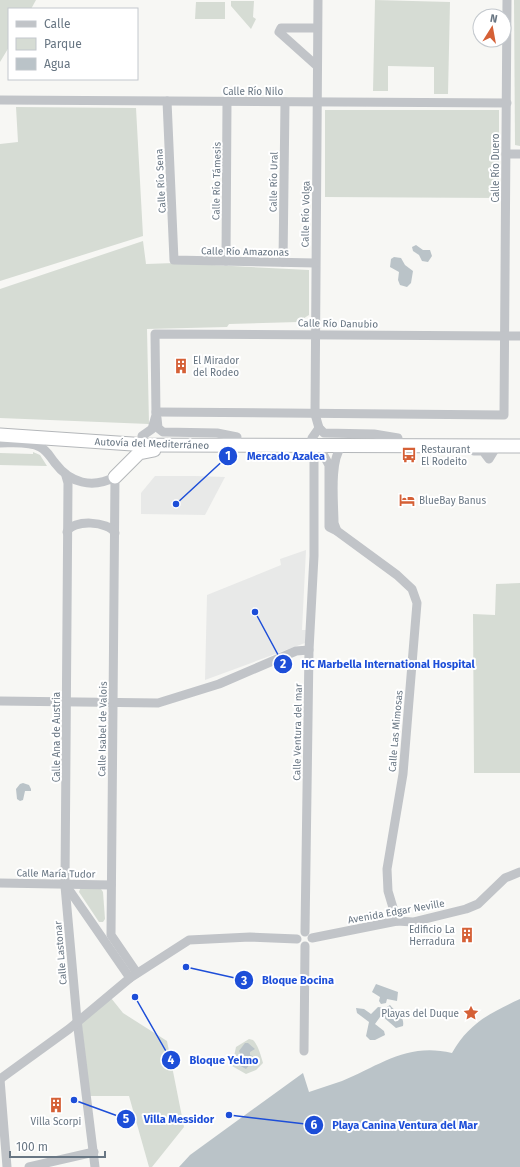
<svg xmlns="http://www.w3.org/2000/svg" width="520" height="1167" viewBox="0 0 520 1167" font-family="'Fira Sans',sans-serif">
<rect width="100%" height="100%" fill="#f7f7f4"/>
<g fill="#e8e9e8">
<polygon points="155,476 195,476 225,477 205,515 141,514 141,493"/>
<polygon points="306,550 302,630 306,630 305,643 205,680 207,595 281,565 280,559"/>
</g>
<g fill="#d6dcd4">
<polygon points="0,0 36,0 31,9 9,9 9,47 0,62"/>
<polygon points="375,0 450,2 448,94 434,94 434,67 388,66 388,91 373,91"/>
<polygon points="514,0 520,0 520,146 515,145"/>
<polygon points="231,1 254,1 253,17 256,19 251,29 231,6"/>
<polygon points="196,2 225,2 225,19 195,19"/>
<polygon points="16,107 136,108 143,236 0,281 0,144 18,142"/>
<polygon points="325,110 499,110 499,198 325,197"/>
<polygon points="143,241 146,264 174,263 309,270 309,315 298,322 229,324 227,327 147,329 149,424 0,418 0,289"/>
<polygon points="33,452 40,455 47,466 0,465 0,453 33,454"/>
<polygon points="520,583 520,773 474,773 473,614 495,615 496,584"/>
<polygon points="80,889 101,889 103,892 105,919 103,922 99,922 79,892"/>
<polygon points="111,998 123,1013 167,1041 184,1127 152,1167 149,1167 129,1096 90,1096 81,1020"/>
<path d="M 249,1039 L 253,1040 C 258,1045 261,1056 263,1063 L 256,1070 L 246,1074 L 232,1066 L 236,1047 Z"/>
</g>
<g fill="#bac3c8">
<polygon points="416,245 423,250 430,250 432,256 428,262 422,261 419,255 413,251 412,247"/>
<polygon points="394,257 401,258 405,265 413,271 411,283 407,287 400,285 398,280 399,272 390,267 391,259"/>
<polygon points="23,783 29,785 31,789 31,791 25,791 23,800 20,801 17,799 16,789 20,784"/>
<polygon points="376,984 398,992 397,1001 387,999 386,1003 381,1004 379,1001 380,997 372,992"/>
<path d="M 520,999 L 520,1167 L 179,1167 L 190,1155 L 303,1073 L 309,1092 C 320,1088 331,1085 342,1081 C 380,1065 408,1042 452,1053 C 469,1023 490,1013 520,999 Z"/>
<path d="M 390,1005 C 395,1012 405,1016 403,1026 L 396,1028 L 382,1016 L 380,1017 L 375,1024 L 384,1031 L 385,1035 L 375,1040 L 370,1040 L 366,1036 L 369,1022 L 357,1013 L 356,1008 L 364,1009 L 371,1014 L 378,1007 L 385,1008 Z"/>
<polygon points="245,1043 248,1043 255,1049 250,1052 250,1055 255,1057 259,1062 254,1065 251,1063 246,1069 237,1064 239,1058 246,1056 241,1055 239,1051"/>
</g>
<g fill="none" stroke-linecap="round" stroke-linejoin="round">
<defs>
<g id="highway">
<polyline points="0,435 147,445 520,446"/>
<polyline points="115,477 139,453 154,450"/>
</g>
</defs>
<use href="#highway" stroke="#b4b7ba" stroke-width="15"/>
<g stroke="#c1c4c8" stroke-width="9">
<polyline points="318,0 315,414 319,428"/>
<polyline points="317,66 279,32 281,28 317,28"/>
<polyline points="0,100 507,103"/>
<polyline points="167,101 174,260 315,263"/>
<polyline points="506,154 520,154"/>
<polyline points="226,261 227,101"/>
<polyline points="283,262 285,102"/>
<polyline points="156,412 504,415 507,0"/>
<polyline points="157,418 158,428 163,432 217,433 237,437"/>
<polyline points="319,428 324,433 374,434 398,438"/>
<polyline points="142,436 152,429 156,415 155,334 520,336"/>
<polyline points="312,438 319,428"/>
<path d="M 0,443 C 12,443 29,441 40,447 C 47,450 50,457 55,463 C 70,483 92,489 115,477 L 111,935 L 137,973"/>
<polyline points="308,451 323,454 329,465 329,527 337,531 397,575 412,589 417,603 403,774 387,869 388,891 397,921"/>
<polyline points="474,451 483,451 489,459 497,446"/>
<polyline points="66,476 68,483 65,884 130,978"/>
<path d="M 337,531 L 334,523 C 334,505 329,460 342,446"/>
<path d="M 67,532 C 72,519 109,521 115,533"/>
<polyline points="0,701 158,703 219,684 296,651 309,650"/>
<polyline points="0,883 111,885"/>
<polyline points="65,886 77,1020 95,1167"/>
<polyline points="305,932 309,650 314,556 314,461"/>
<polyline points="312,938 397,921 413,922 466,909 478,904 505,878 520,872"/>
<polyline points="304,1051 305,946"/>
<polyline points="0,1079 69,1029 130,978 189,940 250,937 297,939"/>
<polyline points="0,1079 7,1167"/>
<polyline points="29,1167 94,1152"/>
</g>
<use href="#highway" stroke="#fff" stroke-width="13"/>
</g>
<defs>
<symbol id="building-bare" viewBox="-9 -9 18 18"><path d="M-4-6H4V6H1V3H-1V6H-4ZM-2.5-4.3h1.7v1.8h-1.7ZM.8-4.3h1.7v1.8H.8ZM-2.5-1h1.7V.8h-1.7ZM.8-1h1.7V.8H.8Z" fill="#d56036" stroke="#fff" stroke-width="2.5" paint-order="stroke"/></symbol>
<symbol id="bus-bare" viewBox="-9 -9 18 18"><path d="M-5-6H5V4H4V6H2V4H-2V6H-4V4H-5ZM-3.5-4V0h7V-4ZM-3.5 1.2v1.5H-2V1.2ZM2 1.2v1.5H3.5V1.2Z" fill="#d56036" stroke="#fff" stroke-width="2.5" paint-order="stroke"/></symbol>
<symbol id="hotel-bare" viewBox="-9 -9 18 18"><path d="M-6-4.5h1.5V1H6V5H4.5V3h-9V5H-6ZM-4 0a1.8 1.8 0 1 1 3.6 0ZM.5 0V-2.5h3Q6-2.5 6 0Z" fill="#d56036" stroke="#fff" stroke-width="2.5" paint-order="stroke"/></symbol>
<symbol id="sight-bare" viewBox="-9 -9 18 18"><path d="M0-6L1.8-2.2L6-1.7L2.9 1.2L3.7 5.4L0 3.3L-3.7 5.4L-2.9 1.2L-6-1.7L-1.8-2.2Z" fill="#d56036" stroke="#fff" stroke-width="2.5" paint-order="stroke"/></symbol>
</defs>
<g fill-rule="evenodd">
<use href="#building-bare" x="170" y="355" width="22" height="22"/>
<use href="#bus-bare" x="398" y="444" width="22" height="22"/>
<use href="#hotel-bare" x="396" y="489" width="22" height="22"/>
<use href="#building-bare" x="456" y="924" width="22" height="22"/>
<use href="#sight-bare" x="460" y="1002" width="22" height="22"/>
<use href="#building-bare" x="45" y="1094" width="22" height="22"/>
</g>
<g text-anchor="middle" stroke-width="4" stroke-linejoin="round" paint-order="stroke">
<g font-size="10" fill="#687683" stroke="#fff">
<text x="253" y="95">Calle Río Nilo</text>
<text transform="translate(495 168) rotate(-90)" y="4">Calle Río Duero</text>
<text transform="translate(160 181) rotate(-93)" y="4">Calle Río Sena</text>
<text transform="translate(216 181) rotate(-89)" y="4">Calle Río Támesis</text>
<text transform="translate(273 182) rotate(-89)" y="4">Calle Río Ural</text>
<text transform="translate(305 214) rotate(-89)" y="4">Calle Río Volga</text>
<text transform="translate(245 251) rotate(1)" y="4">Calle Río Amazonas</text>
<text transform="translate(338 323) rotate(1)" y="4">Calle Río Danubio</text>
<text transform="translate(152 443) rotate(2)" y="4">Autovía del Mediterráneo</text>
<text transform="translate(102 729) rotate(-89)" y="4">Calle Isabel de Valois</text>
<text transform="translate(395 731) rotate(-85)" y="4">Calle Las Mimosas</text>
<text transform="translate(297 732) rotate(-89)" y="4">Calle Ventura del mar</text>
<text transform="translate(56 737) rotate(-90)" y="4">Calle Ana de Austria</text>
<text transform="translate(56 873) rotate(1)" y="4">Calle María Tudor</text>
<text transform="translate(396 911) rotate(-10)" y="4">Avenida Edgar Neville</text>
<text transform="translate(60 953) rotate(-95)" y="4">Calle Lastonar</text>
</g>
<g font-size="10" fill="#687683" stroke="#fff" text-anchor="start">
<text x="193" y="364">El Mirador<tspan x="193" dy="12">del Rodeo</tspan></text>
<text x="421" y="453">Restaurant<tspan x="421" dy="12">El Rodeito</tspan></text>
<text x="419" y="504">BlueBay Banus</text>
<text x="455" y="933" text-anchor="end">Edificio La<tspan x="455" dy="12">Herradura</tspan></text>
<text x="459" y="1017" text-anchor="end">Playas del Duque</text>
<text x="56" y="1125" text-anchor="middle">Villa Scorpi</text>
</g>
</g>
<path fill="none" stroke="#1d4ed8" stroke-width="1.5" d="M176 504L228 456M255 612L283 664M186 967L244 980M135 997L171 1060M74 1100L126 1119M229 1115L314 1125"/>
<g fill="#1d4ed8" stroke="#fff" stroke-width="1.5">
<circle cx="176" cy="504" r="4"/>
<circle cx="255" cy="612" r="4"/>
<circle cx="186" cy="967" r="4"/>
<circle cx="135" cy="997" r="4"/>
<circle cx="74" cy="1100" r="4"/>
<circle cx="229" cy="1115" r="4"/>
<circle cx="228" cy="456" r="10"/>
<circle cx="283" cy="664" r="10"/>
<circle cx="244" cy="980" r="10"/>
<circle cx="171" cy="1060" r="10"/>
<circle cx="126" cy="1119" r="10"/>
<circle cx="314" cy="1125" r="10"/>
</g>
<g font-size="12" text-anchor="middle" font-weight="bold" fill="#fff">
<text x="228" y="460">1</text>
<text x="283" y="668">2</text>
<text x="244" y="985">3</text>
<text x="171" y="1064">4</text>
<text x="126" y="1123">5</text>
<text x="314" y="1129">6</text>
</g>
<g font-size="11" text-anchor="middle" font-weight="bold" fill="#1d4ed8" stroke="#fff" stroke-width="4" stroke-linejoin="round" paint-order="stroke">
<text x="286" y="460">Mercado Azalea</text>
<text x="388" y="668">HC Marbella International Hospital</text>
<text x="298" y="984">Bloque Bocina</text>
<text x="224" y="1064">Bloque Yelmo</text>
<text x="179" y="1123">Villa Messidor</text>
<text x="405" y="1129">Playa Canina Ventura del Mar</text>
</g>
<rect x="8" y="8" width="130" height="72" fill="#ffffff" stroke="#c3c8cd"/>
<rect x="16" y="21" width="20" height="6" fill="#c1c4c8" stroke="#c3c8cd"/>
<text x="44" y="28" font-size="12" fill="#687683">Calle</text>
<rect x="16" y="38" width="20" height="12" fill="#d6dcd4" stroke="#c3c8cd"/>
<text x="44" y="48" font-size="12" fill="#687683">Parque</text>
<rect x="16" y="58" width="20" height="12" fill="#bac3c8" stroke="#c3c8cd"/>
<text x="44" y="68" font-size="12" fill="#687683">Agua</text>
<g transform="translate(492 28) rotate(11)"><circle r="19" fill="#ffffff" stroke="#c3c8cd"/>
<path d="M0-3L7 15L0 10L-7 15Z" fill="#d56036"/>
<text y="-6" font-size="11" font-weight="bold" text-anchor="middle" fill="#687683">N</text>
</g>
<path d="M10 1151v6h95v-6" fill="none" stroke="#687683" stroke-width="2"/>
<text x="16" y="1151" font-size="12" fill="#687683" stroke="#ffffff" stroke-width="3" paint-order="stroke">100 m</text>
</svg>
